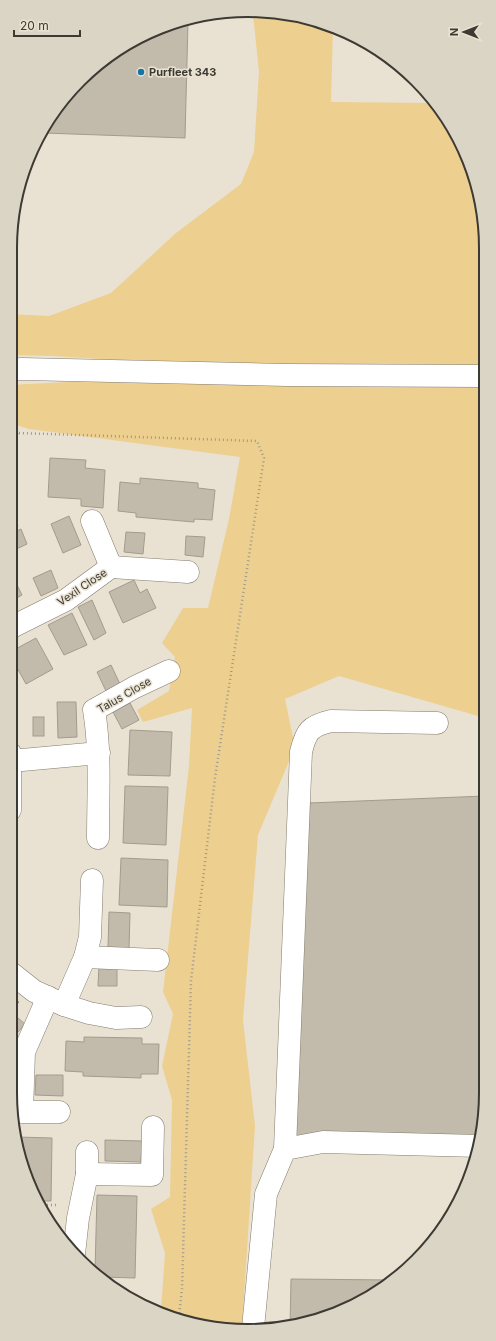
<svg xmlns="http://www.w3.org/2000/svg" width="496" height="1341" viewBox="0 0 496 1341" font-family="Inter,sans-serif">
<rect width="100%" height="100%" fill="#e9e2d2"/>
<polygon fill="#edcf8f" points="253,14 310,18 333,29 331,102 434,103 468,157 484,217 485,718 339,676 285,699 295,747 258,835 243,1020 255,1126 242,1328 217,1329 161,1310 165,1253 151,1209 170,1197 172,1100 162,1066 173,1014 163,992 189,766 192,708 143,722 137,710 169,691 175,657 162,643 183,608 208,608 229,519 240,457 29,429 10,423 10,385 107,380 265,370 54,356 10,355 10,314 49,316 111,293 176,233 241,184 254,152 259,72"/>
<g fill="#c2bbac" stroke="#a39c8d">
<polygon points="188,22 185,138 44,133 59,103 129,42"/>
<polygon points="50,458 86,460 85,468 105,470 103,508 81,506 81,499 48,497"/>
<polygon points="140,478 198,483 198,488 215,490 212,520 194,519 194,522 136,517 136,513 118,511 120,482 140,484"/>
<polygon points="10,501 18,526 10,528"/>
<polygon points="69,516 81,545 63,553 51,524"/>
<polygon points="21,529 27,544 10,552 10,534"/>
<polygon points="126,532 145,533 143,554 124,552"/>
<polygon points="186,536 205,537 203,557 185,555"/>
<polygon points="51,570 58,588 41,596 33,578"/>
<polygon points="10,571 22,595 10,602"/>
<polygon points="134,580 140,593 147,589 156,608 123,623 109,592"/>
<polygon points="92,600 106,633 94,640 78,607"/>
<polygon points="72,613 87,645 64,655 48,625"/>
<polygon points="36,638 53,669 26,684 10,655 10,652"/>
<polygon points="111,665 120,684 106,691 97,672"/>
<polygon points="57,702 76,702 77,737 58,738"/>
<polygon points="130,703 139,720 122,729 113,712"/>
<rect x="33" y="717" width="11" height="19"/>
<polygon points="130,730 172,732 170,776 128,775"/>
<polygon points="125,786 168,787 166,845 123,843"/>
<polygon points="485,796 486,1093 479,1143 294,1141 309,803"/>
<polygon points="121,858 168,860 167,907 119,905"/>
<polygon points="109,912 130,913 129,949 108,948"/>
<polygon points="99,965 117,965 117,986 98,986"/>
<polygon points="10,993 19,1002 11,1012 25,1024 11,1040"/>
<polygon points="84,1037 142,1038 142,1044 159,1044 158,1074 141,1074 141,1078 83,1076 83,1072 65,1071 66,1041 84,1042"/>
<polygon points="36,1075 63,1075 63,1096 35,1095"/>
<polygon points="13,1114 20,1114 19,1134 17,1134"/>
<polygon points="17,1137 52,1138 51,1201 41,1201 23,1170"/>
<polygon points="105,1140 142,1141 141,1162 105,1161"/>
<polygon points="97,1195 137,1196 135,1278 102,1277 95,1271"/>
<polygon points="291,1279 391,1280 380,1291 295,1326 290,1327"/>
</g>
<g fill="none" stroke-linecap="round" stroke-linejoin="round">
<defs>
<g id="minor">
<polyline points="10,370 22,369 287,375 484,376"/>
<polyline points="92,521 111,567"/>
<polyline points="10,628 66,600 111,567 188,572"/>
<polyline points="10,753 10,810"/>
<polyline points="11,761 99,753"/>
<path d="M 98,838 C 98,795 101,753 94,710 L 135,687 L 169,671"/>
<polyline points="85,957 158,960"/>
<polyline points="10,972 34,991 64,1005 89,1013 116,1018 141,1017"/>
<polyline points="48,997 24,1052 22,1112 59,1112"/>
<polyline points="64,1005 85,957 90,937 92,880"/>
<path d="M 285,1149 L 301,752 C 306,731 310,726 331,721 L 437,723"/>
<polyline points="87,1174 152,1175 153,1127"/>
<polyline points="74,1254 78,1218 87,1174 87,1152"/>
<polyline points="253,1328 266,1194 285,1149 323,1142 479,1146"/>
</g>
</defs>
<use href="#minor" stroke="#837c6e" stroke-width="23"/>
<g stroke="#9d988d" stroke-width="2.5" stroke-dasharray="1 3" stroke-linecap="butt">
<polyline points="10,425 19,433 257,441 264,458 215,778 191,981 182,1289 179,1316"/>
<polyline points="43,1205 58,1205"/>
</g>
<use href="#minor" stroke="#fff" stroke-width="22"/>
</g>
<circle fill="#1575a3" stroke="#e9e2d2" stroke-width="1.5" cx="141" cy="72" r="4"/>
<g text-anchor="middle" stroke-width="3" stroke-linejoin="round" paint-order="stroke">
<g font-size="11" font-weight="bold" fill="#3d3a34" stroke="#e9e2d2" text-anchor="start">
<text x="149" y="76">Purfleet 343</text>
</g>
<g font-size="11" fill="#3d3a34" stroke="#e9e2d2">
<text transform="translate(82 587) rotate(-34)" y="4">Vexil Close</text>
<text transform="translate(124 695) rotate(-30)" y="4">Talus Close</text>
</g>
</g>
<path d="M0 0H496V1341H0ZM248 17H248A231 231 0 0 1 479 248V1093A231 231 0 0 1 248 1324H248A231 231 0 0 1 17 1093V248A231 231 0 0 1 248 17Z" fill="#dbd5c5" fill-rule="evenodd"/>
<path fill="none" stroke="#3d3a34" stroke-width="2" d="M248 17H248A231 231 0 0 1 479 248V1093A231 231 0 0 1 248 1324H248A231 231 0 0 1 17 1093V248A231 231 0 0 1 248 17Z"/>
<g transform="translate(464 32) rotate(270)" stroke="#e9e2d2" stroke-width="3" paint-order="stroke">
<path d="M0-3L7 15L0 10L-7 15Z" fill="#3d3a34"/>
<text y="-6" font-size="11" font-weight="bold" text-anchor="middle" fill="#3d3a34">N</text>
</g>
<path d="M14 30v6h66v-6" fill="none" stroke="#3d3a34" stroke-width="2"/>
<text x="20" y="30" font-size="12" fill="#3d3a34" stroke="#e9e2d2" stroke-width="3" paint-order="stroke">20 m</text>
</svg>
